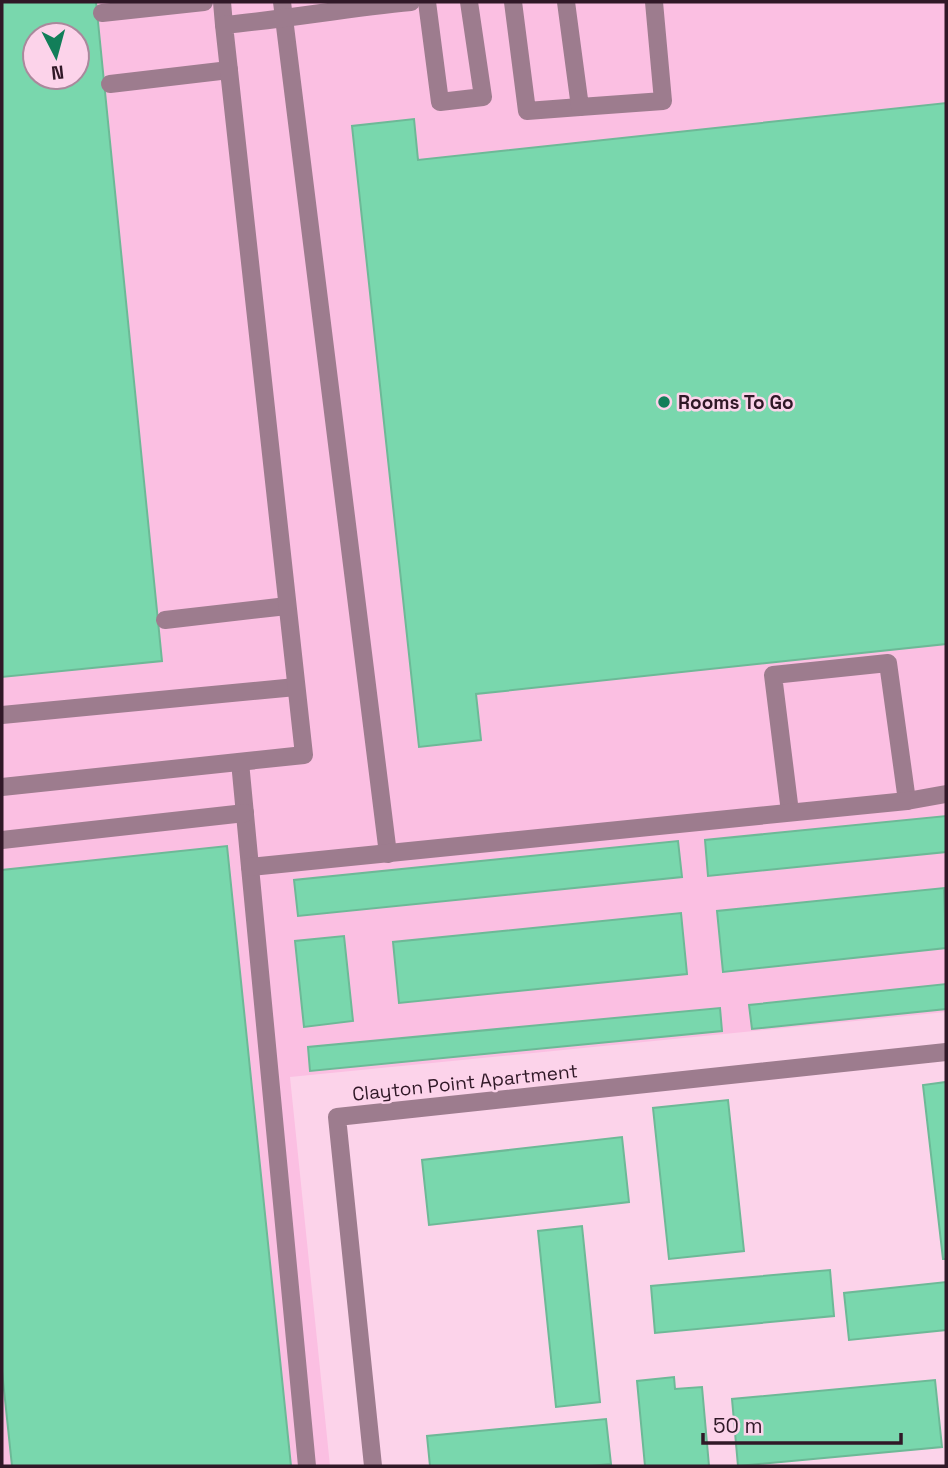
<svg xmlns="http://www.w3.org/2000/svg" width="948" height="1468" viewBox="0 0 948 1468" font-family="'Space Grotesk',sans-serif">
<rect width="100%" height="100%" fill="#fcd3ea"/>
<path fill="#fbbfe2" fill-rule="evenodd" d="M 2,2 L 946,2 L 946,1012 L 290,1077 L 330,1466 L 2,1466 ZM 35,35 L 77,35 L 77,77 L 35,77 Z"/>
<g fill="#79d7ad" stroke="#6db997" stroke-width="2" fill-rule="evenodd">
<path d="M 2,2 L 96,2 L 162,661 L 2,677 ZM 35,35 L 77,35 L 77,77 L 35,77 Z"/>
<polygon points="946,103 946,644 476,694 481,740 419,747 352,126 414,119 418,160"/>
<polygon points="946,816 946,852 708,876 705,840"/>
<polygon points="678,841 682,877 298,916 294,880"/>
<polygon points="227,846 291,1466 12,1466 2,1371 2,870"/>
<polygon points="944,888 946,948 723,972 717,911"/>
<polygon points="681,913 687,974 399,1003 393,942"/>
<polygon points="344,936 353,1021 304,1027 295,941"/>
<polygon points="946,984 946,1009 752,1029 749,1005"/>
<polygon points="720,1008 722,1031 310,1071 308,1047"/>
<polygon points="946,1082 946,1259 943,1259 923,1085"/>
<polygon points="728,1100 744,1251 669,1259 653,1108"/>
<polygon points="622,1137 629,1202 429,1225 422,1160"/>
<polygon points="582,1226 600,1402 556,1407 538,1231"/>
<polygon points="830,1270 834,1316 655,1333 651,1286"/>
<polygon points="946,1282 946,1330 849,1340 844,1293"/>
<polygon points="674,1377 675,1389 702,1387 709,1466 645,1466 637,1381"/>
<polygon points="935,1380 942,1447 738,1466 732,1399"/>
<polygon points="606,1419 611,1464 589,1466 430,1466 427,1436"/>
</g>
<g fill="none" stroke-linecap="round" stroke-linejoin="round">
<g stroke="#9d7c8e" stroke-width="18">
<polyline points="222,2 224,25"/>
<polyline points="282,2 388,854"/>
<polyline points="427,2 440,102 483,97 469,2"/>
<polyline points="513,2 527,111 580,107"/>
<polyline points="566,2 580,107 663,101 654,2"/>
<polyline points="102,13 204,2"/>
<polyline points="110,84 229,70"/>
<polyline points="165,620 287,606"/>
<polyline points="2,715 296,687"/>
<polyline points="240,762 307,1466"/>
<path d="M 2,787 L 304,755 L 224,25 C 287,19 348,8 411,2"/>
<polyline points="790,812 773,675 888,663 907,801"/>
<polyline points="2,840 245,813"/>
<polyline points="250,867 907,801 946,794"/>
<polyline points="373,1466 337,1117 946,1052"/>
</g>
</g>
<circle fill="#127e59" stroke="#fcd3ea" stroke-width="2.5" cx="664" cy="402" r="7"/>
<g text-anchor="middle" stroke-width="5" stroke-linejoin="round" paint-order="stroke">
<g font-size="19" font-weight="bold" fill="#301827" stroke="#fcd3ea" text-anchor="start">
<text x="678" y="409">Rooms To Go</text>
</g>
<g font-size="19" fill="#301827" stroke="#fcd3ea">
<text transform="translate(465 1082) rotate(-6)" y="7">Clayton Point Apartment</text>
</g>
</g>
<rect width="948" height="1468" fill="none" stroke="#301827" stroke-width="7"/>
<g transform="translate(56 56) rotate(174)"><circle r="33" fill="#fcd3ea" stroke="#aa889c" stroke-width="2"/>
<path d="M0-5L12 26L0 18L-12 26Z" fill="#127e59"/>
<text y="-10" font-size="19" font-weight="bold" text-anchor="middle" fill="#301827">N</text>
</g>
<path d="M703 1433v10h198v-10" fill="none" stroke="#301827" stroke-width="3.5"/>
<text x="713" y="1433" font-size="21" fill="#301827" stroke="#fcd3ea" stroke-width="5" paint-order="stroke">50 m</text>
</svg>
